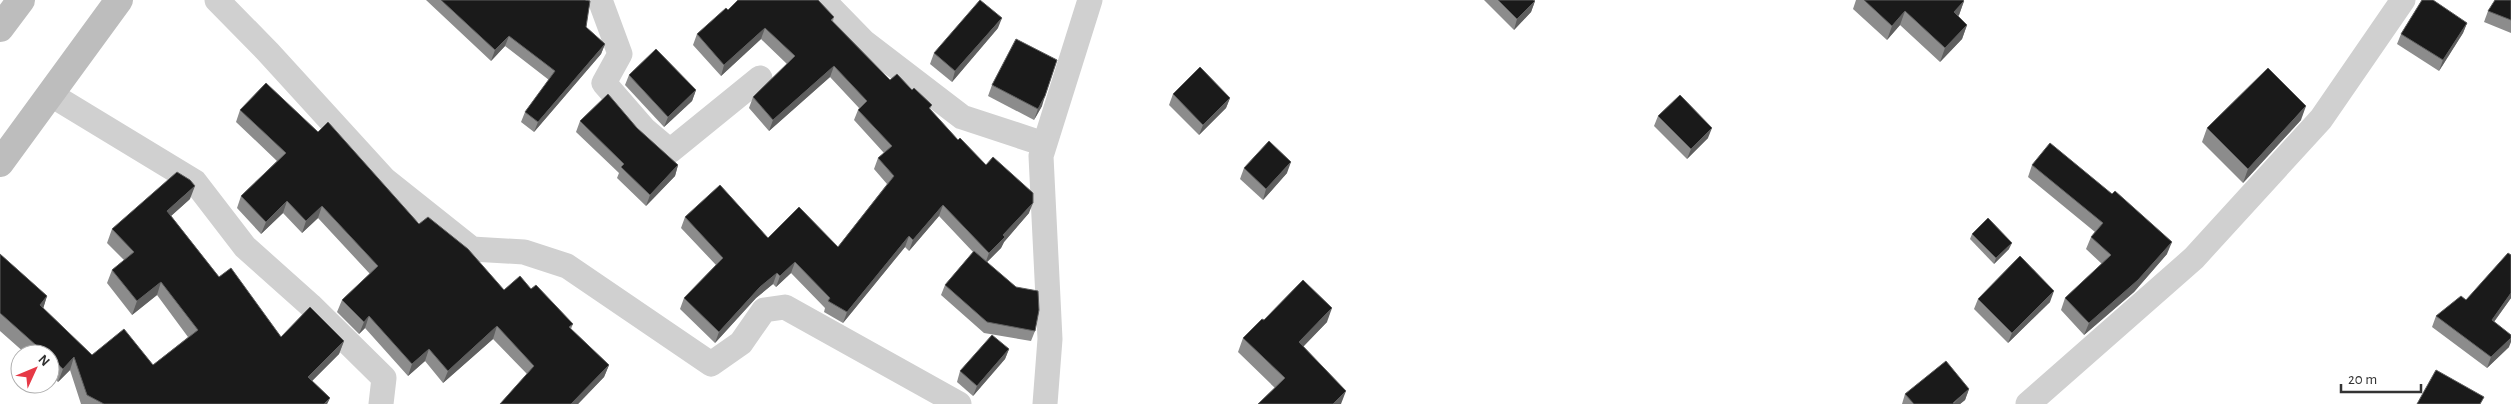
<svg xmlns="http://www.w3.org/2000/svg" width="2511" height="404" viewBox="0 0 2511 404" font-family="'Alegreya Sans',sans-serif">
<rect width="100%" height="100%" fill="#fff"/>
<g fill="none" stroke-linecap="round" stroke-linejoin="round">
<g stroke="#d0d0d0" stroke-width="25">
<polyline points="217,0 268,52 384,179 472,249 524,252 567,266 711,364 741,343 764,310 785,307 959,404"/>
<polyline points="600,0 620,54 604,83 644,129 670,151 760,78"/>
<polyline points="823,0 864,42 962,117 1044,144"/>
<polyline points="50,94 195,182 245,247 310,305 384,378 381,404"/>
<polyline points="1045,404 1050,339 1041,156 1090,0"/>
<polyline points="2028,404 2194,258 2321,119 2403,0"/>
</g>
<g stroke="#bdbdbd" stroke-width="28">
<polyline points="0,28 21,0"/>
<polyline points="0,163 119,0"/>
</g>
</g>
<g fill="#8c8c8c">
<polygon points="426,0 585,0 586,27 605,44 601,54 534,132 521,122 525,112 549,80 505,46 491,61"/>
<polygon points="1484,0 1533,0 1535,1 1531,12 1514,30"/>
<polygon points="1856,0 1963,0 1964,1 1959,15 1958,16 1967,25 1962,39 1940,62 1900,25 1887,40 1853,9"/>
<polygon points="2511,0 2511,33 2484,22 2488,11"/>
<polygon points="728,10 834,17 833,21 890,80 912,90 932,105 930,109 958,140 1029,213 1004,242 1001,248 987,262 1035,331 1031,341 984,333 941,295 945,285 973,252 939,216 909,251 905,247 843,323 824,312 825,308 791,273 776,287 773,284 756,298 715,343 680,309 684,298 716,265 681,228 685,217 768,238 838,247 887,184 874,169 878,158 884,153 854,120 858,110 859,108 830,77 769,131 749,108 753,97 787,64 761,39 721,76 693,45 697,34"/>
<polygon points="2467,23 2463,33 2439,71 2397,44 2401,34"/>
<polygon points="998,28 952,82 930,64 934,53"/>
<polygon points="629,75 696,90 692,101 664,127 625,85"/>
<polygon points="992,85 1042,106 1034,120 988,96"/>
<polygon points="1173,94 1230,98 1226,108 1199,135 1169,105"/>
<polygon points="240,110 318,132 419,224 504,290 531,289 573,324 571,329 609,365 604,377 578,404 500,404 527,374 493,339 443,383 425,361 408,376 365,328 359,334 337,312 342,300 370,274 318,218 302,233 283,213 261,234 237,208 241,196 277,161 236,122"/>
<polygon points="1658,116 1708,138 1687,159 1654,126"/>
<polygon points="2301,120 2243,183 2202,142 2207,128"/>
<polygon points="580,121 637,128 678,165 675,176 646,206 617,178 619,173 576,132"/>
<polygon points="2032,165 2167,254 2134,292 2084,335 2061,310 2065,298 2102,264 2086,249 2091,237 2095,232 2028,177"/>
<polygon points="1244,168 1287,173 1263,200 1240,179"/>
<polygon points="190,199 171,216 219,277 281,337 344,341 339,354 312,381 330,398 327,404 81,404 70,370 58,382 50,375 50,354 26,354 0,331 0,254 47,296 43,308 92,355 153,365 188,337 157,295 132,315 107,283 112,270 124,260 107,243 112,229"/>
<polygon points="1972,234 2009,249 1994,264 1970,239"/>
<polygon points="2511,255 2511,298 2494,322 2509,347 2487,368 2432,327 2436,316 2466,300"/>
<polygon points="1978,299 2050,302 2008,343 1974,309"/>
<polygon points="1264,320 1327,322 1303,347 1341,404 1275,388 1238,352 1243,338"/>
<polygon points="1009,349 1005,359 973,396 957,382 960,371"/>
<polygon points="1969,389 1965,400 1960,404 1902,404 1905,394"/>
</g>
<g fill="#5f5f5f">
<polygon points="1535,1 1531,12 1514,30 1517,19"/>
<polygon points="1964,1 1959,15 1949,26 1954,12"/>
<polygon points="1905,11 1900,25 1887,40 1892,26"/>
<polygon points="1002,18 998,28 952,82 955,71"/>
<polygon points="2467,23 2463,33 2439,71 2443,60"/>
<polygon points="1967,25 1962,39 1940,62 1945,48"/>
<polygon points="765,28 761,39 721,76 724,65"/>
<polygon points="509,36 505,46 491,61 495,50"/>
<polygon points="605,44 601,54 534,132 538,122"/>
<polygon points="834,66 830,77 769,131 773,120"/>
<polygon points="696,90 692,101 664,127 668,117"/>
<polygon points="1045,96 1042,106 1034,120 1038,109"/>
<polygon points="1230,98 1226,108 1199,135 1203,125"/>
<polygon points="2306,106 2301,120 2243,183 2248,169"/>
<polygon points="1712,128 1708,138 1687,159 1691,149"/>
<polygon points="1291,162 1287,173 1263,200 1266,189"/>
<polygon points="678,165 675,176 646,206 650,195"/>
<polygon points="195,186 190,199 162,224 167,211"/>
<polygon points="287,201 283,213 261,234 266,222"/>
<polygon points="1033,203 1029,213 1004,242 1001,248 985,264 989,253 1003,235"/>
<polygon points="943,205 939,216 909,251 913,240"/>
<polygon points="322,206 318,218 302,233 306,221"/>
<polygon points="909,236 905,247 843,323 847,312"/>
<polygon points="2172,242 2167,254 2134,292 2084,335 2089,323"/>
<polygon points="2012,243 2009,249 1994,264 1996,258"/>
<polygon points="795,262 791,273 776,287 780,276"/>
<polygon points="777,273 773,284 756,298 715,343 719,332 760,287"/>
<polygon points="161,282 157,295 132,315 137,301"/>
<polygon points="2054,291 2050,302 2008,343 2012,333"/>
<polygon points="2511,293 2511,298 2488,330 2492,320"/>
<polygon points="47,296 43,309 40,305"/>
<polygon points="1332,308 1327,322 1294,356 1299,342"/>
<polygon points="369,316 365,328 359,334 364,322"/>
<polygon points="497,326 493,339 443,383 448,371"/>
<polygon points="2511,338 2511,342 2509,347 2487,368 2491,357"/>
<polygon points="344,341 339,354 303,390 308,377"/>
<polygon points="429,349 425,361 408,376 412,364"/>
<polygon points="1009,349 1005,359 973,396 977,386"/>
<polygon points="74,357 70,370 58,382 63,369"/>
<polygon points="609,365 604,377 578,404 571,404"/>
<polygon points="1969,389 1965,400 1960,404 1953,404"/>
<polygon points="1346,391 1341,404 1333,404"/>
<polygon points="330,398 327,404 324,404"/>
</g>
<g fill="#1a1a1a" stroke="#5f5f5f">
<polygon points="441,0 585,0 590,1 586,27 605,44 538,122 525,112 555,71 509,36 495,50"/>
<polygon points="738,0 818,0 834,17 831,20 890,80 897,74 912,90 914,88 932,105 929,108 958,140 960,138 986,165 993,157 1033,193 1033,203 1003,235 1005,237 989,253 943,205 913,240 909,236 847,312 828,301 830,298 795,262 780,276 777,273 760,287 719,332 684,298 723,258 685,217 720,185 768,238 799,207 838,247 894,176 878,158 892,146 858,110 867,101 834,66 773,120 753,97 795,56 765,28 724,65 697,34 726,8 728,10"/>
<polygon points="980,0 1002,18 955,71 934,53"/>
<polygon points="1498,0 1533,0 1535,1 1517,19"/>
<polygon points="1864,0 1963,0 1964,1 1954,12 1967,25 1945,48 1905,11 1892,26"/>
<polygon points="2422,0 2433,0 2467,23 2443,60 2401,34"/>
<polygon points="2495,0 2511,0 2511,20 2488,11"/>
<polygon points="1016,39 1057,60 1045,96 1038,109 992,85"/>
<polygon points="656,49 696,90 668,117 629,75"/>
<polygon points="1200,67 1230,98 1203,125 1173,94"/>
<polygon points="2268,68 2306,106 2248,169 2207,128"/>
<polygon points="266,83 318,132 328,122 419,224 428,217 468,249 504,290 520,276 531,289 536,285 573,324 569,327 609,365 571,404 500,404 534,366 497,326 448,371 429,349 412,364 369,316 364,322 342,300 378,266 322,206 306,221 287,201 266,222 241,196 286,153 240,110"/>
<polygon points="608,94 637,128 678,165 650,195 621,167 624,164 580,121"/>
<polygon points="1680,95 1712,128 1691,149 1658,116"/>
<polygon points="1269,141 1291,162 1266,189 1244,168"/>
<polygon points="2050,143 2112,194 2115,191 2172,242 2138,280 2089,323 2065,298 2111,255 2091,237 2103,223 2032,165"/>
<polygon points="177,172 190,180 195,186 167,211 219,277 231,268 281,337 310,307 344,341 308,377 330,398 324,404 104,404 87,395 74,357 63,369 50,357 50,354 46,354 0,313 0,254 47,296 40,305 92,355 124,329 153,365 198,330 161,282 137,301 112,270 134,252 112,229"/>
<polygon points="1988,218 2012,243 1996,258 1972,234"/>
<polygon points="974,251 1016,287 1038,291 1039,310 1035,331 987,322 945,285"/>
<polygon points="2508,253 2511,255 2511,293 2492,320 2511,335 2511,338 2491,357 2436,316 2461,296 2466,300"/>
<polygon points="2020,256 2054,291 2012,333 1978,299"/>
<polygon points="1303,280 1332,308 1299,342 1346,391 1333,404 1258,404 1285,378 1243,338 1262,319 1264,320"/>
<polygon points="992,335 1009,349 977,386 960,371"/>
<polygon points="1946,361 1969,389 1953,403 1954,404 1914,404 1905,394"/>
<polygon points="2436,370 2484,397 2480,404 2417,404"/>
</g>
<g transform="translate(35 369) rotate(46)"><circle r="24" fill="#ffffff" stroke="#adadad"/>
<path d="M0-4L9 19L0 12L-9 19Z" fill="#e63946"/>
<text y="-8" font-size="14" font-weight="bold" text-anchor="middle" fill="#333333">N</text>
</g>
<path d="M2341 384v8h80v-8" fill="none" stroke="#333333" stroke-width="2.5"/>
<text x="2348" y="384" font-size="15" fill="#333333" stroke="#ffffff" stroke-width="4" paint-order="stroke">20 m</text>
</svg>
